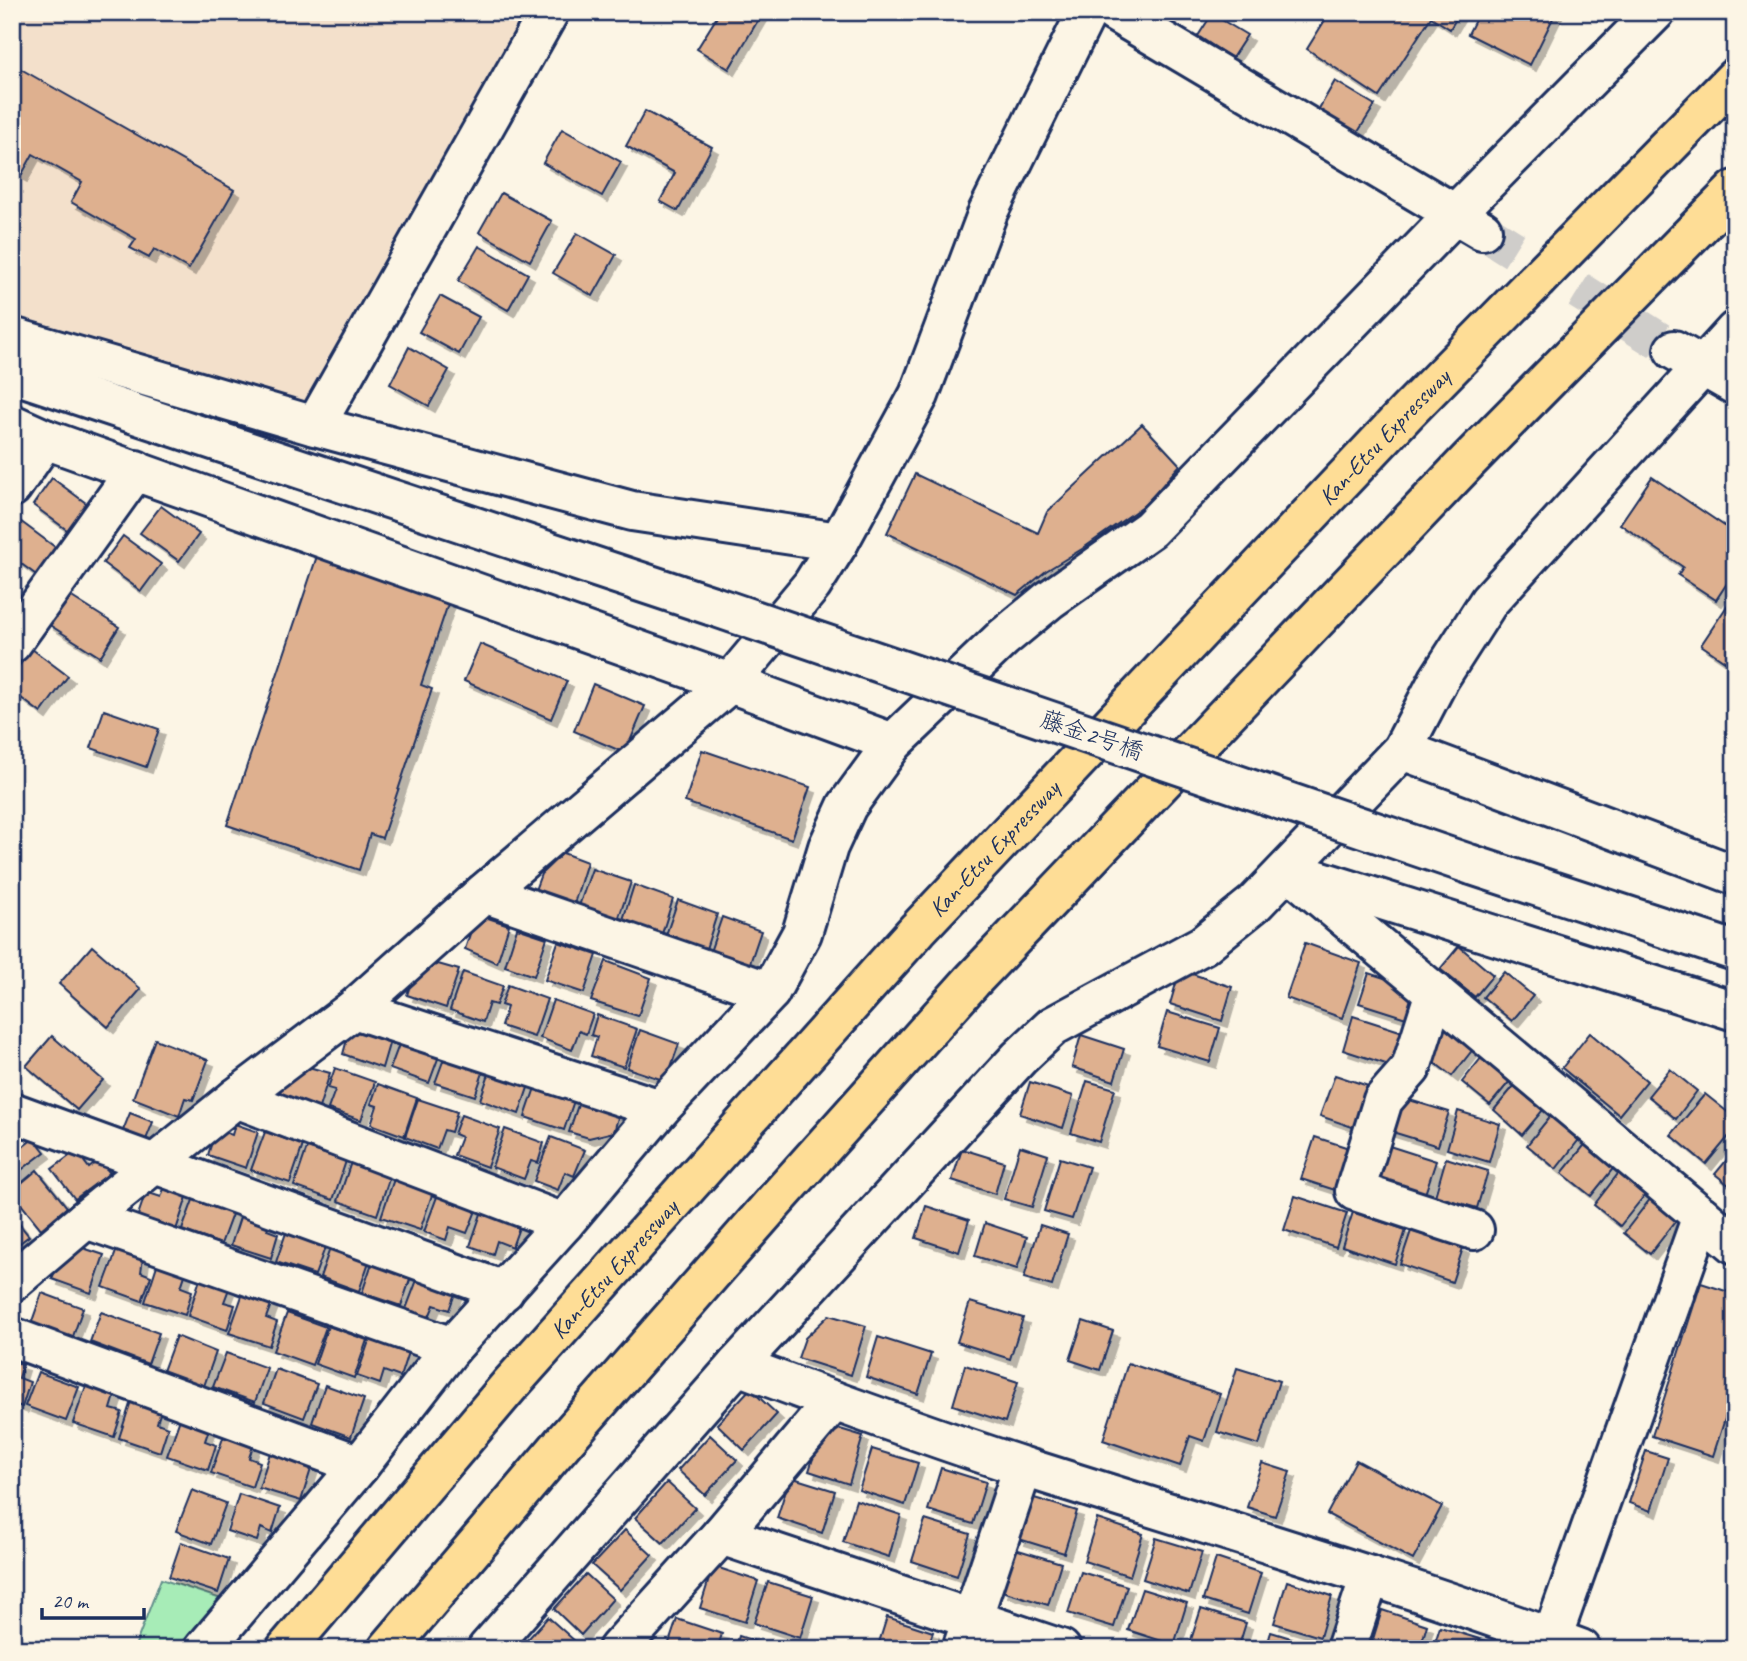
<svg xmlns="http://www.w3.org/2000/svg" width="1747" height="1661" viewBox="0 0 1747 1661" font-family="Caveat,'Klee One',sans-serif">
<defs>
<filter id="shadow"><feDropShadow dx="6" dy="6" stdDeviation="0" flood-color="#0004"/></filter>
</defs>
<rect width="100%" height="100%" fill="#fcf5e5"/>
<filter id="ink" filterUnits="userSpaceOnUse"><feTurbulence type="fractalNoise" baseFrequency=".0143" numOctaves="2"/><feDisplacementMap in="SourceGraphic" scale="14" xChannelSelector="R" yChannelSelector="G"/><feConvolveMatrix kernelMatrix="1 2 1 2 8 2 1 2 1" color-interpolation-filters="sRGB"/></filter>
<g filter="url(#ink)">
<polygon fill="#f3e0cb" points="12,12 534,12 310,412 12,324"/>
<polygon fill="#a7ecb7" stroke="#618e8a" stroke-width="2" points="161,1579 221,1599 176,1649 134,1649"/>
<g fill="#deb08f" stroke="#1b2f5e" stroke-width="2" filter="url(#shadow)">
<polygon points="720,12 763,12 729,69 697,49"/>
<polygon points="1330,12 1342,14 1343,12 1460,12 1450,29 1431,17 1379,97 1307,49"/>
<polygon points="1479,12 1556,12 1530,65 1468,34"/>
<polygon points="1212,14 1247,35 1232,58 1198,36"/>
<polygon points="12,64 234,190 189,269 154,249 149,258 130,248 136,239 71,202 82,182 33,154 21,176 12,171"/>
<polygon points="1335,81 1375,105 1356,135 1317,112"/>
<polygon points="645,111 712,147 678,211 660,201 675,173 626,146"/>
<polygon points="562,129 621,162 602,196 543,163"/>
<polygon points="501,193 552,221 530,261 479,232"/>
<polygon points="577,233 616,255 593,296 553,273"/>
<polygon points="479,246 528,274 508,310 458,281"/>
<polygon points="440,296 479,317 459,354 419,332"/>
<polygon points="409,347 449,370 429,406 390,384"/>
<polygon points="1142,424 1180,465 1146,504 1082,549 1046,571 1017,595 887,533 915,474 1038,533 1047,512"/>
<polygon points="1652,477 1735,533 1735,571 1716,600 1678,575 1683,567 1620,524"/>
<polygon points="52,478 90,506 71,533 33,505"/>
<polygon points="161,506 199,534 179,561 140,533"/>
<polygon points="20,521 59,550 39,577 12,557 12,532"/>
<polygon points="123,536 161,564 141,591 103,563"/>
<polygon points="318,553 450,598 421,685 432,689 382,838 370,834 359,870 227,825"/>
<polygon points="67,594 119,627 100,657 48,624"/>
<polygon points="1735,594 1735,668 1701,645"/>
<polygon points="480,644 567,681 551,719 464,681"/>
<polygon points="32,649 68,676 41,713 12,691 12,675"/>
<polygon points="593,684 645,706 625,753 574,731"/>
<polygon points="104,710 159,729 146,767 91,748"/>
<polygon points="702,750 810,787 792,839 685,802"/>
<polygon points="563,853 587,862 573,907 534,893 541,874"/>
<polygon points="592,869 631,882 618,920 579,906"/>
<polygon points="634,885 673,899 661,937 622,923"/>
<polygon points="678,900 717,914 705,952 665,938"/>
<polygon points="485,917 509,925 497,963 465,949 473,925"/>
<polygon points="722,917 761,931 748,969 709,955"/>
<polygon points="517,928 547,938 534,976 505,966"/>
<polygon points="558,942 597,955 584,993 545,980"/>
<polygon points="1305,943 1361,963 1342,1018 1286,998"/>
<polygon points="92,946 141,989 108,1027 59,984"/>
<polygon points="1459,946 1493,975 1475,997 1440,969"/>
<polygon points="606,961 651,978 638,1016 591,1001"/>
<polygon points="438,964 459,970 446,1008 407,995 413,976"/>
<polygon points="1180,970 1232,987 1222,1021 1170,1004"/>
<polygon points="463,972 503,986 496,1005 489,1003 483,1022 450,1010"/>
<polygon points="1504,972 1533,996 1512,1021 1483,997"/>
<polygon points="1369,973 1415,988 1406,1018 1359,1003"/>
<polygon points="508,985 547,999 534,1037 501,1026 507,1007 501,1005"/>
<polygon points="553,1000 593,1014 586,1034 579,1031 572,1050 540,1038"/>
<polygon points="1167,1012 1220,1028 1210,1062 1157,1046"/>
<polygon points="597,1015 637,1029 624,1067 591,1056 597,1037 591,1035"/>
<polygon points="1353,1016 1406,1033 1395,1067 1343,1050"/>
<polygon points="351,1025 392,1034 382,1068 343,1054"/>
<polygon points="1444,1025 1474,1048 1452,1076 1431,1060"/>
<polygon points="640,1030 679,1044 666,1081 627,1068"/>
<polygon points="404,1031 443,1045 429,1083 390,1069"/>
<polygon points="1590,1033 1647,1081 1619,1115 1562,1068"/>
<polygon points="1081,1035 1124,1049 1114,1081 1072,1067"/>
<polygon points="52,1036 103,1080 77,1110 26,1066"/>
<polygon points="155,1039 208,1060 193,1100 185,1098 179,1116 133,1098"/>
<polygon points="449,1045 488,1058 475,1096 435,1083"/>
<polygon points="1482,1057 1510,1081 1490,1105 1462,1082"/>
<polygon points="493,1062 532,1076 519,1114 480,1100"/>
<polygon points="305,1066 330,1073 318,1111 278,1098 285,1079"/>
<polygon points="335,1068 375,1082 361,1120 328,1109 335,1090 328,1088"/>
<polygon points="1670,1069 1697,1091 1676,1119 1648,1096"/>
<polygon points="1335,1075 1371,1087 1358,1129 1320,1116"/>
<polygon points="538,1079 577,1092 564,1130 525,1117"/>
<polygon points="1087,1081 1115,1089 1099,1142 1071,1133"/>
<polygon points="1030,1082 1073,1096 1063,1128 1020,1114"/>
<polygon points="378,1084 417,1098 404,1136 371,1124 377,1106 371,1104"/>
<polygon points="1514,1086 1543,1110 1522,1135 1494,1110"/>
<polygon points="582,1093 621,1107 614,1132 589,1138 569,1132"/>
<polygon points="1705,1094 1735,1118 1735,1129 1706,1164 1671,1135"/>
<polygon points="1396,1096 1449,1112 1438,1146 1386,1130"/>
<polygon points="418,1099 457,1112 451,1132 444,1130 437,1149 405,1137"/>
<polygon points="1458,1111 1500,1124 1489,1162 1447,1149"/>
<polygon points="130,1113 153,1122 145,1142 122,1133"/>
<polygon points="1552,1114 1581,1137 1556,1169 1527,1145"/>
<polygon points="461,1115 500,1129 487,1167 454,1155 461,1137 454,1134"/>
<polygon points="235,1124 258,1132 246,1168 208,1155 216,1129 232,1135"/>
<polygon points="505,1129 544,1143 538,1163 531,1161 524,1179 492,1167"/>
<polygon points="265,1132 303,1145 290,1183 251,1170"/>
<polygon points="551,1137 585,1150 574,1176 565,1172 558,1190 534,1181"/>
<polygon points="1315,1137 1352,1149 1338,1191 1301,1179"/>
<polygon points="34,1138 45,1152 12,1177 12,1139 20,1149"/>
<polygon points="1587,1142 1616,1165 1591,1196 1562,1173"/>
<polygon points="1383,1144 1436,1161 1425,1194 1373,1178"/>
<polygon points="1020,1146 1048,1155 1032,1207 1004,1199"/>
<polygon points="307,1148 346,1161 333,1200 294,1186"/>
<polygon points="962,1149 1004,1162 995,1194 952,1180"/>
<polygon points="1735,1150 1735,1190 1715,1174"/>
<polygon points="76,1151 89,1168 99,1160 110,1173 75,1199 52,1169"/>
<polygon points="1060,1158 1089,1167 1072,1219 1044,1211"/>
<polygon points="1446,1158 1488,1171 1477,1208 1435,1196"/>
<polygon points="351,1162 390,1176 377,1215 338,1201"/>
<polygon points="37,1170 67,1207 41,1229 12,1193 12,1191"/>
<polygon points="1621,1170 1648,1191 1620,1226 1594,1205"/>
<polygon points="394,1179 433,1192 420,1230 381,1217"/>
<polygon points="165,1186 188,1194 176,1230 137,1218 146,1192 161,1197"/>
<polygon points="196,1192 235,1206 221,1244 182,1230"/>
<polygon points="438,1194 477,1208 467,1233 450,1227 446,1240 424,1232"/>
<polygon points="1295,1196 1347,1213 1336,1247 1284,1230"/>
<polygon points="1651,1198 1678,1218 1650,1254 1624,1233"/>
<polygon points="244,1205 273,1215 267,1230 278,1234 271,1258 231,1245"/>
<polygon points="926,1206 969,1220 959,1252 916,1238"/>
<polygon points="483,1208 521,1222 512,1247 497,1241 493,1254 470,1246"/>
<polygon points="1353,1212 1406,1230 1395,1264 1342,1246"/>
<polygon points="12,1215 29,1236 12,1249"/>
<polygon points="985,1223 1027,1237 1017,1269 975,1256"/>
<polygon points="289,1224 329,1237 315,1275 276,1262"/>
<polygon points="1040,1225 1068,1234 1052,1286 1024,1278"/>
<polygon points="1411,1231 1463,1248 1452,1282 1400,1264"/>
<polygon points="333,1240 372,1253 359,1291 320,1277"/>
<polygon points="80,1247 104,1255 91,1293 52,1279 59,1260"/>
<polygon points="117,1249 143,1258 141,1272 151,1276 142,1301 103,1287"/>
<polygon points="375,1254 414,1268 401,1306 362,1293"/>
<polygon points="158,1262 186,1272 181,1287 192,1291 185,1315 145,1302"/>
<polygon points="420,1272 458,1285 449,1310 434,1305 429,1317 406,1309"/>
<polygon points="201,1276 230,1286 224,1302 235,1305 227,1330 188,1316"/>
<polygon points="1701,1283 1735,1294 1735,1388 1713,1456 1652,1436"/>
<polygon points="42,1293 83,1308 71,1342 30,1327"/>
<polygon points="243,1293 272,1302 266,1318 277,1322 269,1346 229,1333"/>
<polygon points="970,1302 1023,1318 1010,1359 957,1342"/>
<polygon points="101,1312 159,1333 148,1364 90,1342"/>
<polygon points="287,1313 326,1327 312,1365 273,1351"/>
<polygon points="829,1315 866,1326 851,1375 798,1358 805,1338"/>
<polygon points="1083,1321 1113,1331 1100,1370 1070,1360"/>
<polygon points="328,1326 367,1340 354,1378 315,1364"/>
<polygon points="176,1336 216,1352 204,1386 163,1371"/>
<polygon points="878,1337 931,1354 918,1394 866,1377"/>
<polygon points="370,1338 408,1352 400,1377 384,1371 380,1384 357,1376"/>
<polygon points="226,1353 267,1368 255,1402 213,1387"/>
<polygon points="12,1362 23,1365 19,1378 30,1382 22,1407 12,1403"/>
<polygon points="1128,1363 1220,1394 1204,1441 1190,1436 1180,1466 1103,1440"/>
<polygon points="965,1365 1018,1382 1005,1422 953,1405"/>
<polygon points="1237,1368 1279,1381 1259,1445 1217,1432"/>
<polygon points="276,1369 317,1384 304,1418 264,1403"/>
<polygon points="38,1372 79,1387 66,1421 25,1406"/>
<polygon points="325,1385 364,1399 351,1437 312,1423"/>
<polygon points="86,1386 115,1396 111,1409 122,1412 114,1437 73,1423"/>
<polygon points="750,1389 777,1414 744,1450 717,1424"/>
<polygon points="131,1401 161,1411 157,1423 168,1427 160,1452 119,1438"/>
<polygon points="180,1419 209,1429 205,1441 216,1445 208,1470 167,1456"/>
<polygon points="840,1429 863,1436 849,1484 809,1471 818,1443"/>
<polygon points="224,1435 253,1446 249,1458 260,1462 252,1487 211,1473"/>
<polygon points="710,1435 737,1460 705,1495 678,1470"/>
<polygon points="872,1449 918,1463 905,1505 859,1490"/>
<polygon points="1646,1451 1668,1458 1651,1511 1629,1503"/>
<polygon points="270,1453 312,1466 301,1501 259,1488"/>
<polygon points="1356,1460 1442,1506 1413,1560 1327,1514"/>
<polygon points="1262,1463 1290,1472 1275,1516 1247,1507"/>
<polygon points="941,1468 986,1482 973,1524 928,1510"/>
<polygon points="790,1477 835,1491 822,1533 777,1518"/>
<polygon points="667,1482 695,1508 663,1543 635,1518"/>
<polygon points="192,1490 226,1503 211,1544 176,1531"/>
<polygon points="239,1494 280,1508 272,1533 261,1528 257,1541 227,1531"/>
<polygon points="1031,1497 1077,1511 1064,1553 1019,1539"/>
<polygon points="856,1500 901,1515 889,1557 843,1542"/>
<polygon points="1097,1519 1143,1534 1130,1576 1084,1561"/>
<polygon points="925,1520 970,1534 957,1576 912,1561"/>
<polygon points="625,1530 652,1555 620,1590 592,1565"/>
<polygon points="1156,1538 1202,1552 1189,1594 1143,1579"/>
<polygon points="181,1542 229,1559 218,1593 169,1577"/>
<polygon points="1015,1549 1061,1563 1048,1605 1002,1591"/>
<polygon points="1216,1558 1261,1573 1248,1614 1203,1600"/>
<polygon points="713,1566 758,1581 745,1622 700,1608"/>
<polygon points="1081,1572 1127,1586 1114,1627 1068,1613"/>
<polygon points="586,1574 613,1599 581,1635 554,1609"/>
<polygon points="1287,1581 1332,1596 1320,1637 1274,1623"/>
<polygon points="768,1582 813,1596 800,1638 754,1623"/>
<polygon points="1142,1589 1187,1603 1174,1645 1128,1630"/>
<polygon points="1201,1609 1246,1623 1238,1649 1188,1649"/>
<polygon points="1382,1610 1427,1625 1420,1649 1370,1649"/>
<polygon points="548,1617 576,1642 569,1649 519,1649"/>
<polygon points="887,1617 933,1632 927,1649 877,1649"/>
<polygon points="677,1619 722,1634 717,1649 667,1649"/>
<polygon points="1440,1627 1486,1641 1483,1649 1433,1649"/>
<polygon points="1271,1632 1317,1646 1316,1649 1266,1649"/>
<polygon points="739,1636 779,1649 735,1649"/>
</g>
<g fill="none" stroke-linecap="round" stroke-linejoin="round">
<polyline stroke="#cfcdca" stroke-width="38" stroke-dasharray="38 19" stroke-linecap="butt" points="1482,230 1674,350"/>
<defs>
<g id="street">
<polyline points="1114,12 1482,230"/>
<polyline points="12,337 315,426 632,511 839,542"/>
<polyline points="1674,350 1735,385"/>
<polyline points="12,424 45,439 730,683 893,743"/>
<polyline points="315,426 549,12"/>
<polyline points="12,487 45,439"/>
<polyline points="12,643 136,470"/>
<polyline points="1402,750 1735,875"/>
<polyline points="1288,870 1735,1244"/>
<polyline points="1306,876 1735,1011"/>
<polyline points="484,893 770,992"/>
<polyline points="1435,992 1411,1068 1383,1100 1355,1191 1474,1230"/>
<polyline points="354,1009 660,1109"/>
<polyline points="236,1098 564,1223"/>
<polyline points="12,1112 504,1291"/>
<polyline points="86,1219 452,1347"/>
<polyline points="12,1337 360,1465"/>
<path d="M 737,1365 C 833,1401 930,1437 1027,1468 C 1212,1527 1399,1581 1581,1649"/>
<polyline points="721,1535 1061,1649"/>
<polyline points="204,1649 360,1465 452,1347 564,1223 660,1109 770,992 802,933 828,847 847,806 893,743 1003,638 1049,600 1150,529 1456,213 1655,12"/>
<polyline points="487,1649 737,1365 1019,1058 1053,1026 1203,945 1255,903 1402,750 1439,679 1489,601 1735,331"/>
<polyline points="618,1649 721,1535 834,1401"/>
<polyline points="962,1649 1023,1467"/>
<polyline points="1346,1649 1370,1576"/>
<polyline points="1548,1649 1702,1216"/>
</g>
<g id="secondary">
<polyline points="12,373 713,606"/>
<polyline points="1472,865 1735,951"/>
<polyline points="12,1282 86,1219 236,1098 354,1009 484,893 730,683 812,585 839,542 919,395 988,212 1087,12"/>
</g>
<g id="highway">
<path id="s1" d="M 286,1649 L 509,1386 L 918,929 L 1407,412 L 1735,78"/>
<polyline points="388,1649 566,1439 774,1202 972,981 1469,460 1735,190"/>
</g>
</defs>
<use href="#street" stroke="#1b2f5e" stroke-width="44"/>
<use href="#secondary" stroke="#1b2f5e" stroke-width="44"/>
<use href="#highway" stroke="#1b2f5e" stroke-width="44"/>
<use href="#street" stroke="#fcf5e5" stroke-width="38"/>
<use href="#secondary" stroke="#fcf5e5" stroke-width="38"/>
<use href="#highway" stroke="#fedd96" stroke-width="38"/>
<defs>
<polyline id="secondary-bridge" points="713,606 1472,865"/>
</defs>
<use href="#secondary-bridge" stroke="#1b2f5e" stroke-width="44" stroke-linecap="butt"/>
<use href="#secondary-bridge" stroke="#fcf5e5" stroke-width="38"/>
</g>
</g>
<g text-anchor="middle" stroke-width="6" stroke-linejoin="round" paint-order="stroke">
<g font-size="24" fill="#1b2f5e" stroke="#fcf5e5">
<text dy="8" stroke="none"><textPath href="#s1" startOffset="1636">Kan-Etsu Expressway</textPath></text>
<text transform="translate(1092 735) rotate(19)" y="8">藤金2号橋</text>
<text dy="8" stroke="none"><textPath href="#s1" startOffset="1069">Kan-Etsu Expressway</textPath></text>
<text dy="8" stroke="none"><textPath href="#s1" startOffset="502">Kan-Etsu Expressway</textPath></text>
</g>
</g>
<rect width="1747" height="1661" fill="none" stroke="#fcf5e5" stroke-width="42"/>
<rect x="21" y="21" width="1705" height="1619" fill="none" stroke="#1b2f5e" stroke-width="2.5" filter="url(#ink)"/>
<path d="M42 1608v10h102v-10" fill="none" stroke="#1b2f5e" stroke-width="3.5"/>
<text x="52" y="1608" font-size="21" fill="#1b2f5e" stroke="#fcf5e5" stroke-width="5" paint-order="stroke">20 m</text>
</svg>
